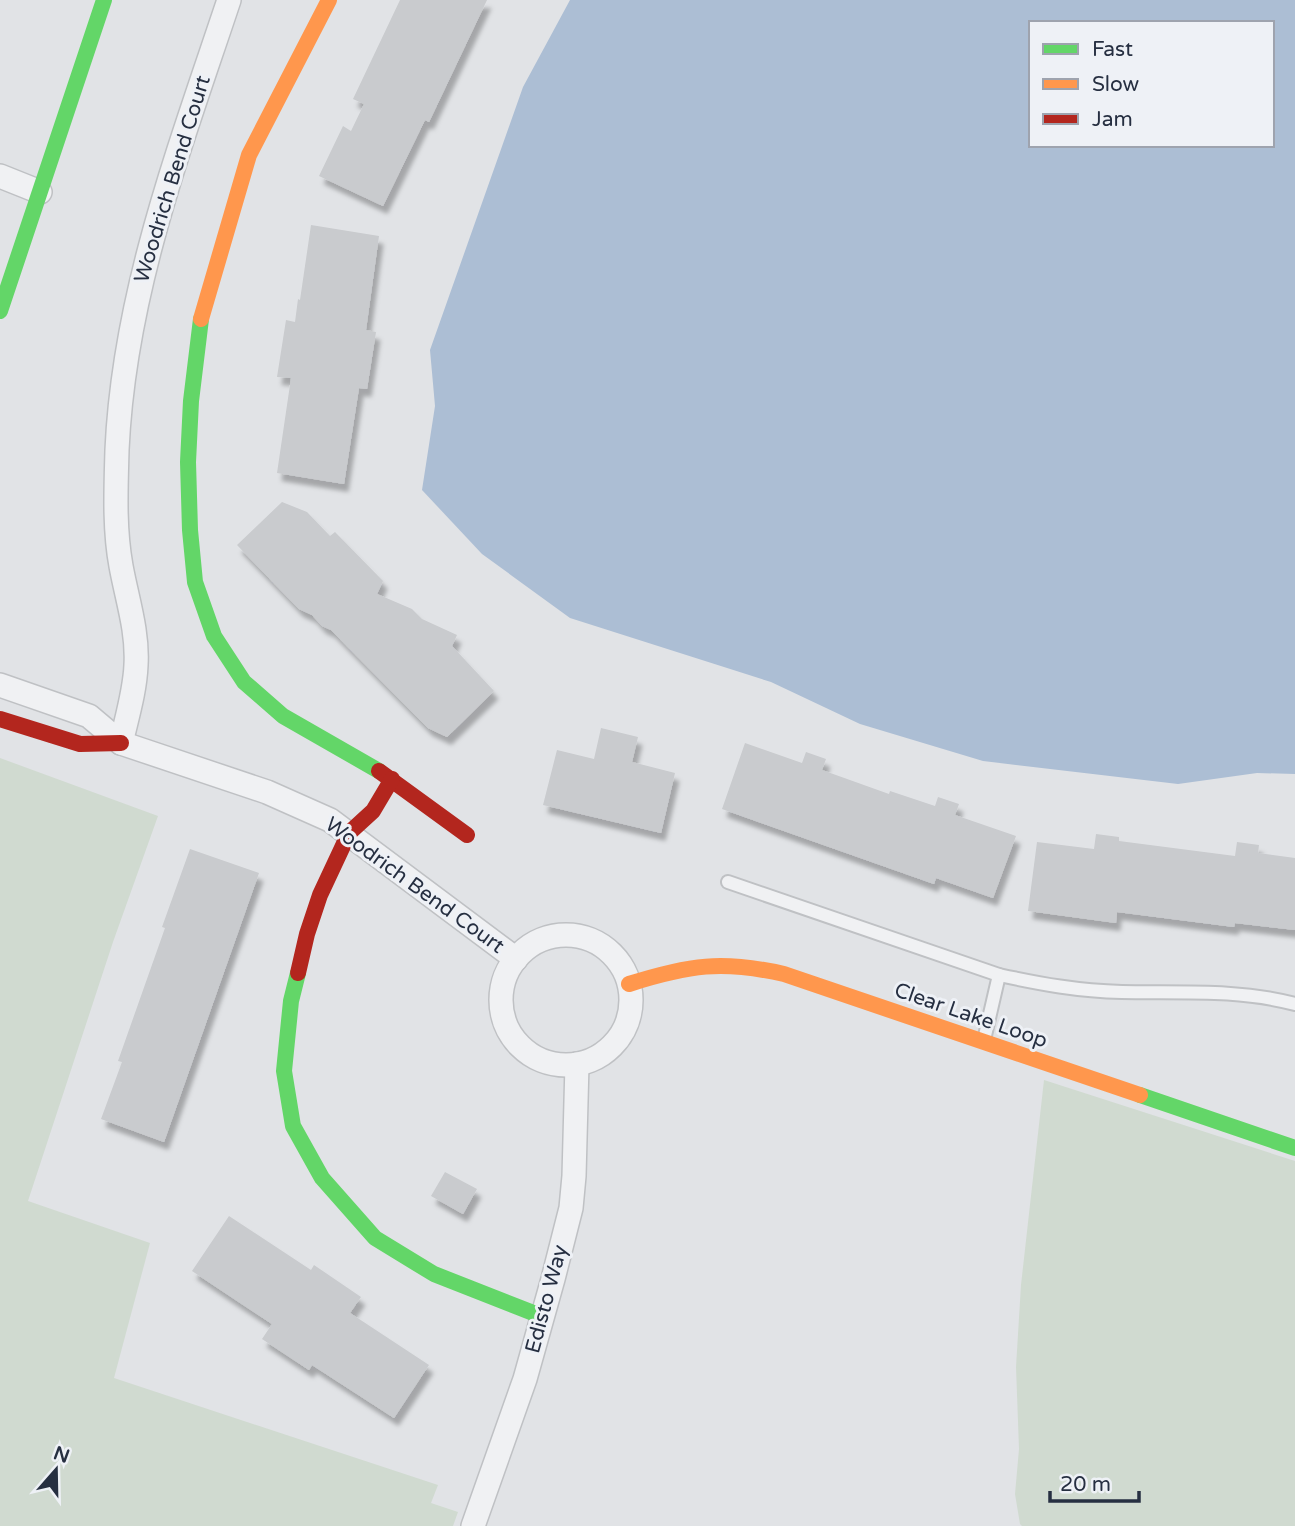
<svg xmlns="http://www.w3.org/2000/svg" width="1295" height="1526" viewBox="0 0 1295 1526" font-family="'Varela Round',sans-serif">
<defs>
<filter id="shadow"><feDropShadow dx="4.5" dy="8" stdDeviation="2" flood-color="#0004"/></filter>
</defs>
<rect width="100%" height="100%" fill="#e1e3e6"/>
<g fill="#d0dad0">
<polygon points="0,758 158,816 113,942 28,1201 150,1243 114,1378 438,1485 431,1503 458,1512 453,1526 0,1526"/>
<polygon points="1044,1080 1295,1161 1295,1526 1022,1526 1020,1524 1015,1494 1019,1449 1016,1367 1021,1285"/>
</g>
<path fill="#acbed4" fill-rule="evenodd" d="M 570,0 L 1295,0 L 1295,774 L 1257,773 L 1178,784 L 983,761 L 860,724 L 771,682 L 570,618 L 482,554 L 422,490 L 435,406 L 430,350 L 523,87 ZM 1031,23 L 1272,23 L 1272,145 L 1031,145 Z"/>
<g fill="#c9cbce" filter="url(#shadow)">
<polygon points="400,0 487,0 429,122 425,120 383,206 319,176 343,126 351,131 364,104 353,99"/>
<polygon points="311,225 379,236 366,330 376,332 367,389 359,388 344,484 277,473 291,378 277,377 286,320 295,322 298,299 300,300"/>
<polygon points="282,502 307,512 330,536 335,532 383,581 377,594 412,609 422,619 457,635 452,646 494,691 447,737 428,728 331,630 322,626 312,615 299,609 237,545"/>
<polygon points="601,728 638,737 632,762 675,773 661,833 543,805 557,750 594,759"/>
<polygon points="745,743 802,763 806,752 826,759 822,770 889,794 890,791 935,806 938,797 959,804 955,815 1016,836 993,898 936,878 934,884 722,809"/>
<polygon points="1096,834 1119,837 1119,841 1235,856 1237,842 1259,845 1258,853 1295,858 1295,930 1235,923 1234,927 1117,912 1116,923 1028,911 1037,842 1094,849"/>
<polygon points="190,849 259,873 164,1142 101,1119 122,1062 118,1061 165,928 162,927"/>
<polygon points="445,1172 477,1189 463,1214 431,1196"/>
<polygon points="229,1216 311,1270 314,1265 361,1297 350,1313 429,1365 394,1418 312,1365 309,1370 262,1339 272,1324 192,1271"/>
</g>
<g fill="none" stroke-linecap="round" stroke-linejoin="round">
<defs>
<g id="lane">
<polyline points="728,882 999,975 984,1040"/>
<path d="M 999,975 C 1041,984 1078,991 1122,992 C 1180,993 1239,989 1295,1004"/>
</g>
<g id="street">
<polyline points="0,176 40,192"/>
<polyline points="0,685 89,716 121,743 267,792 330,820 516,959"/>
<path d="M 121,743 C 127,717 135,691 136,665 C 138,631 127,599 121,566 C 114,528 116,488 117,450 C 124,293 180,147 229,0"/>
<circle cx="566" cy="1000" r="65"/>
<polyline points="473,1526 525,1379 553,1279 571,1208 574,1176 577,1064"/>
</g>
</defs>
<use href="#lane" stroke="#bfc1c4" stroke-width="16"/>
<use href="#street" stroke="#bfc1c4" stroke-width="26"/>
<use href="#lane" stroke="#f0f1f3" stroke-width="12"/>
<use href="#street" stroke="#f0f1f3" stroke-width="23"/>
<g stroke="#63d668" stroke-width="16">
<polyline points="0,311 104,0"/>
<polyline points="201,319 191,401 188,462 190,530 195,582 214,636 244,682 283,716 379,771"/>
<polyline points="298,973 291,1001 284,1071 293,1126 322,1178 375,1238 434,1274 541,1316"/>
<polyline points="1140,1095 1295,1148"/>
</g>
<g stroke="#ff974d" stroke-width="16">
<polyline points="201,319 249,155 329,0"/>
<path d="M 629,984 C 689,965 722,960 784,974 L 1140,1095"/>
</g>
<g stroke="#b3261e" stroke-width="16">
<polyline points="0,719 80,744 121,743"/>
<polyline points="379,771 467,835"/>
<polyline points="298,973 307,934 320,895 349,833 373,811 392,779"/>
</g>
</g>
<g text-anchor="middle" stroke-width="6" stroke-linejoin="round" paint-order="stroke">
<g font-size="21" fill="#262f41" stroke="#eef1f6">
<text transform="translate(172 179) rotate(-73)" y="7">Woodrich Bend Court</text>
<text transform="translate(415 885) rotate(36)" y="7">Woodrich Bend Court</text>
<text transform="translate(971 1015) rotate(19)" y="7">Clear Lake Loop</text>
<text transform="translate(546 1299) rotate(-75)" y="7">Edisto Way</text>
</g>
</g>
<rect x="1029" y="21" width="245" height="126" fill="#eef1f6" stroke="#9ea3ae" stroke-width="2"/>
<rect x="1043" y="44" width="35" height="10" fill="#63d668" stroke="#9ea3ae" stroke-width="2"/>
<text x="1092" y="56" font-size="21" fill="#262f41">Fast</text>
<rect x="1043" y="79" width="35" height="10" fill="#ff974d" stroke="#9ea3ae" stroke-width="2"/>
<text x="1092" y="91" font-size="21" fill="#262f41">Slow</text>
<rect x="1043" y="114" width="35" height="10" fill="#b3261e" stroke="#9ea3ae" stroke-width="2"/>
<text x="1092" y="126" font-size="21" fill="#262f41">Jam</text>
<g transform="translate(56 1470) rotate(20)" stroke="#eef1f6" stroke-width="5" paint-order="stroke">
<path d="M0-5L12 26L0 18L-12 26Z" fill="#262f41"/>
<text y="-10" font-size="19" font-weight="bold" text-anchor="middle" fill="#262f41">N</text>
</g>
<path d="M1050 1491v10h89v-10" fill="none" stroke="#262f41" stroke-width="3.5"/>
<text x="1060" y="1491" font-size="21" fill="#262f41" stroke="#eef1f6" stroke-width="5" paint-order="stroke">20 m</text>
</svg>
